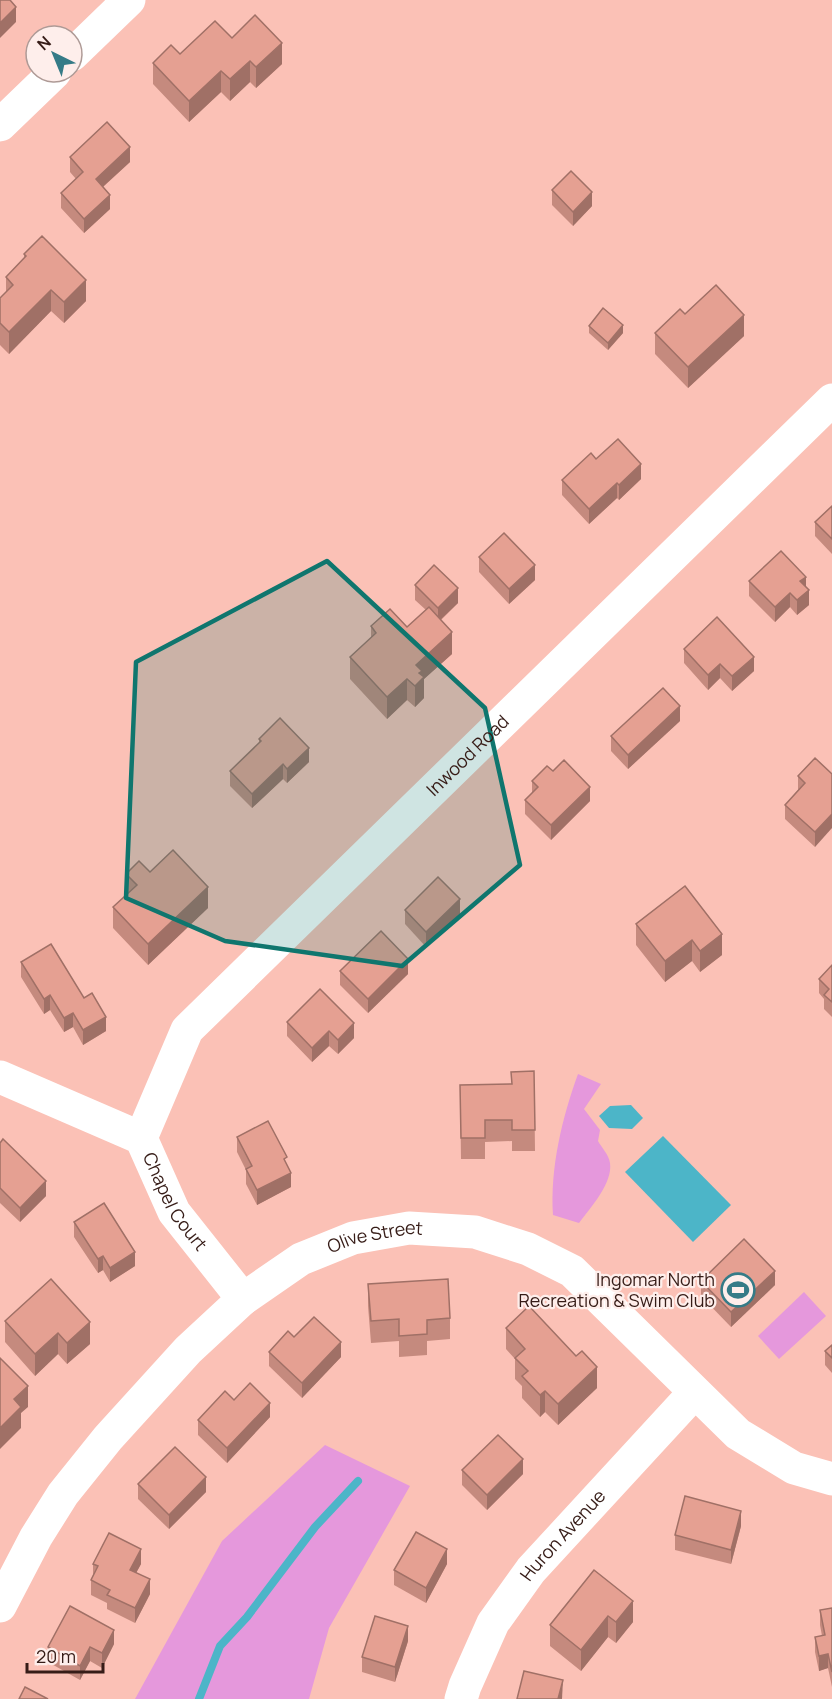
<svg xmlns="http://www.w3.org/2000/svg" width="832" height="1699" viewBox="0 0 832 1699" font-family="Manrope,sans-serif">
<rect width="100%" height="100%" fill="#fbc1b6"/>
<g fill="#e598dc">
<path d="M 578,1074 L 601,1084 L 584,1109 L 600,1130 L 598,1141 C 602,1148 609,1155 610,1163 C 613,1183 591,1207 579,1223 L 553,1215 C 550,1168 562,1118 578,1074 Z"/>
<polygon points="804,1292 826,1316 779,1359 758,1336"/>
<polygon points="325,1445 410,1486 329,1628 309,1699 135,1699 222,1541"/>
</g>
<g fill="#4cb5c8">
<polygon points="631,1105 643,1118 632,1129 609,1128 599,1116 610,1106"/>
<polygon points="663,1136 731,1205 693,1242 625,1172"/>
</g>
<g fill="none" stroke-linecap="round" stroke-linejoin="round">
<polyline stroke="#4cb5c8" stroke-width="8" points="199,1699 220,1646 247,1617 315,1527 358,1481"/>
<g stroke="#fff" stroke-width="33">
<polyline points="72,55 129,0"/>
<polyline points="0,125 55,72"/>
<path id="s1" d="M 0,1077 L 141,1138 L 174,1212 L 243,1299"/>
<path id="s2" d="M 141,1138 L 187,1030 L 832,400"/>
<path id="s3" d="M 0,1606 L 36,1537 L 63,1494 L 108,1438 L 188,1350 L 243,1299 L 301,1259 L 353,1238 L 409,1228 L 475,1232 L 528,1249 L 572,1271 L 738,1434 L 794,1468 L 832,1479"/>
<path id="s4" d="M 461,1699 L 465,1686 L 493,1623 L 531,1570 L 694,1393"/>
</g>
</g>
<g fill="#c58a7e">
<polygon points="232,38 282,64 256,88 250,82 230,101 221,92 189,122 153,84 153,63"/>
<polygon points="70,157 130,162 103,187 110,209 84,233 61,208 61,193 76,179 70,172"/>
<polygon points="552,190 592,206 573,226 552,205"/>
<polygon points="24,254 86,301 64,323 51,311 9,354 0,345 0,298 6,292 6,277 24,258"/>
<polygon points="685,314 744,336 688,388 655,354 655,333"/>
<polygon points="589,326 623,333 608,350 589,333"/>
<polygon points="596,459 641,479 619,500 617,498 589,524 562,495 562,480"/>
<polygon points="832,506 832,554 815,536 815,522"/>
<polygon points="479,557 535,580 509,604 479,572"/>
<polygon points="749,581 806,587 809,605 797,615 790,607 775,622 749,596"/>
<polygon points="415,585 458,603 441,620 452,654 424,679 424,698 415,707 407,700 387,719 350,679 350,657 371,638 371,626 407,627 426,610 415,600"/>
<polygon points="684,649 754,671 732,691 720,678 708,690 684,663"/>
<polygon points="680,721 628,769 611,751 611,736"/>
<polygon points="259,739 309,762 287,783 283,779 252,808 230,786 230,771 259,744"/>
<polygon points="553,771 590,801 551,840 525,814 525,800 532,793 532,781"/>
<polygon points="832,774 815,847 785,819 785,805 798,790 798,776"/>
<polygon points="150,872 208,908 148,965 113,928 113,907 126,895 126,874"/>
<polygon points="685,886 722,955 700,972 692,961 665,982 636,945 636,924"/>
<polygon points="405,910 460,914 426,947 405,924"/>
<polygon points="21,962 84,998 106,1031 83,1045 73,1027 64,1032 50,1010 44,1014 21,977"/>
<polygon points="832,965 832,1017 824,1009 824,999 819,993 819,979"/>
<polygon points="340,971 408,974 368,1013 340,985"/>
<polygon points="320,989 354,1038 338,1054 329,1046 312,1062 287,1036 287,1022"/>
<polygon points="534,1071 535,1151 512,1151 512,1141 485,1142 485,1159 461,1159 460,1085 511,1084"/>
<polygon points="237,1137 287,1165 291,1187 257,1205 246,1184 246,1170 237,1152"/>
<polygon points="0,1143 46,1196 20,1222 0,1203"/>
<polygon points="74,1222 135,1266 110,1282 103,1270 98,1273 74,1237"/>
<polygon points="51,1279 90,1344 67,1364 58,1354 35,1376 5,1342 5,1321"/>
<polygon points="701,1281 775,1285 731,1327 701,1296"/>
<polygon points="368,1284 450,1318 450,1339 427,1341 427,1355 399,1357 399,1341 371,1343 368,1306"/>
<polygon points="506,1328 597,1388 558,1425 545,1412 540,1417 522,1398 522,1386 515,1379 515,1359 506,1349"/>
<polygon points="294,1337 341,1357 302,1398 269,1366 269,1352"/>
<polygon points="832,1345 832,1373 825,1365 825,1351"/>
<polygon points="234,1400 270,1417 227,1463 198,1435 198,1420"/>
<polygon points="462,1470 523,1474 487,1510 462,1485"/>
<polygon points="138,1484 206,1492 169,1529 138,1499"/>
<polygon points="741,1526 731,1564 675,1550 675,1535"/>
<polygon points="93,1564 141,1564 136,1573 150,1594 135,1623 107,1609 107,1603 91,1595 91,1580 93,1575"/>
<polygon points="447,1564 426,1603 394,1585 394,1570"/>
<polygon points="594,1570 633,1622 616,1643 608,1637 581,1671 550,1646 550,1625"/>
<polygon points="832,1608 832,1687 828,1668 819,1671 815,1652 815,1637 822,1636 820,1625 820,1610"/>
<polygon points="408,1641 395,1682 362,1672 362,1657"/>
<polygon points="114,1644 102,1668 90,1661 80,1680 48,1662 48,1647"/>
</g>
<g fill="#a07066">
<polygon points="16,7 16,22 0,38 0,23"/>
<polygon points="282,43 282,64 256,88 256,67"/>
<polygon points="250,61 250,82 230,101 230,79"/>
<polygon points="221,71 221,92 189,122 189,101"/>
<polygon points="130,147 130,162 96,193 96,179"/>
<polygon points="592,192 592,206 573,226 573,212"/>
<polygon points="110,195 110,209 84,233 84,219"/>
<polygon points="86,280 86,301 64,323 64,302"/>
<polygon points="51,290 51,311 9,354 9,332"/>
<polygon points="744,315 744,336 688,388 688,367"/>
<polygon points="623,325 623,333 608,350 608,343"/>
<polygon points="641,464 641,479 619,500 619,485"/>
<polygon points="617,483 617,498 589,524 589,509"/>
<polygon points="535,565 535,580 509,604 509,589"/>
<polygon points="806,577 806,591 800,581"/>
<polygon points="458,588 458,603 438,622 438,608"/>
<polygon points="809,590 809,605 797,615 797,600"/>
<polygon points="790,593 790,607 775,622 775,607"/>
<polygon points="452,632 452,654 424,679 424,698 415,707 415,686 416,665"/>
<polygon points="754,657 754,671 732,691 732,676"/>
<polygon points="720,664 720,678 708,690 708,675"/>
<polygon points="407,679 407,700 387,719 387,697"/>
<polygon points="680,706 680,721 628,769 628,755"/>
<polygon points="309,748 309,762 287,783 287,769"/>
<polygon points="283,764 283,779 252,808 252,794"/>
<polygon points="590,787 590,801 551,840 551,825"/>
<polygon points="832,814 832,828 815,847 815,832"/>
<polygon points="208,887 208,908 148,965 148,944"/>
<polygon points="460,899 460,914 426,947 426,932"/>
<polygon points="722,934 722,955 700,972 700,951"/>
<polygon points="692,940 692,961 665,982 665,961"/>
<polygon points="408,959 408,974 368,1013 368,999"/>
<polygon points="50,995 50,1010 44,1014 44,999"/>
<polygon points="73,1013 73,1027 64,1032 64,1018"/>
<polygon points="106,1017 106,1031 83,1045 83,1030"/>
<polygon points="354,1023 354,1038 338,1054 338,1040"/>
<polygon points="329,1031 329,1046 312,1062 312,1048"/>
<polygon points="291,1173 291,1187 257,1205 257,1190"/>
<polygon points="46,1181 46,1196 20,1222 20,1208"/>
<polygon points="135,1252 135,1266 110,1282 110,1268"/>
<polygon points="103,1256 103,1270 98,1273 98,1259"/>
<polygon points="775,1271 775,1285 731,1327 731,1312"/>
<polygon points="90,1322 90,1344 67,1364 67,1343"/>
<polygon points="58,1333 58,1354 35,1376 35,1354"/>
<polygon points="341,1342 341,1357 302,1398 302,1383"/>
<polygon points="597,1367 597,1388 558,1425 558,1404"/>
<polygon points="28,1386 28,1407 21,1413 21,1428 0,1449 0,1428 14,1399"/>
<polygon points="545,1391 545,1412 540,1417 540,1395"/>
<polygon points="270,1403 270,1417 227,1463 227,1448"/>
<polygon points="523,1459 523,1474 487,1510 487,1495"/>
<polygon points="206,1477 206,1492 169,1529 169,1515"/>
<polygon points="741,1511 741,1526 731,1564 731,1550"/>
<polygon points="141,1549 141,1564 130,1584 130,1570"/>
<polygon points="447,1549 447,1564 426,1603 426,1588"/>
<polygon points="150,1579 150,1594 135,1623 135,1608"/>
<polygon points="633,1601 633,1622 616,1643 616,1622"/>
<polygon points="608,1616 608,1637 581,1671 581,1650"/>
<polygon points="408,1626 408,1641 395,1682 395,1667"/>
<polygon points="114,1630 114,1644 102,1668 102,1653"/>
<polygon points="90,1647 90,1661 80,1680 80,1666"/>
<polygon points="828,1654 828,1668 819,1671 819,1656"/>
<polygon points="563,1680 562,1699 558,1699"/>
</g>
<g fill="#e5a092" stroke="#a07066" stroke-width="1.5">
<polygon points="0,0 10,0 16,7 0,23"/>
<polygon points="255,15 282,43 256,67 250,61 230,79 221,71 189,101 153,63 171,45 180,54 215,21 232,38"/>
<polygon points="107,122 130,147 96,179 110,195 84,219 61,193 83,172 70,157"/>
<polygon points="571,171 592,192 573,212 552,190"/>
<polygon points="42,236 86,280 64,302 51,290 9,332 0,323 0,298 13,285 6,277 26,256 24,254"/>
<polygon points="716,285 744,315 688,367 655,333 680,309 685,314"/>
<polygon points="603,308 623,325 608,343 589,326"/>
<polygon points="618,439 641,464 619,485 617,483 589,509 562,480 591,453 596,459"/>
<polygon points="832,506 832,539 815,522"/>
<polygon points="504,533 535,565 509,589 479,557"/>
<polygon points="781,551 806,577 800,581 809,590 797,600 790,593 775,607 749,581"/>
<polygon points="434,565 458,588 438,608 415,585"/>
<polygon points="429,607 452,632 416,665 422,671 419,673 424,677 415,686 407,679 387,697 350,657 376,633 371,626 390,609 407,627"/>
<polygon points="717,617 754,657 732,676 720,664 708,675 684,649"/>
<polygon points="663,688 680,706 628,755 611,736"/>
<polygon points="280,718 309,748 287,769 283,764 252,794 230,771 261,741 259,739"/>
<polygon points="815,758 832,774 832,814 815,832 785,805 805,783 798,776"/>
<polygon points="564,760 590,787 551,825 525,800 538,787 532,781 547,766 553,771"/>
<polygon points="173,850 208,887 148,944 113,907 137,885 126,874 139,861 150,872"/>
<polygon points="438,877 460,899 426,932 405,910"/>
<polygon points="685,886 722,934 700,951 692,940 665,961 636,924"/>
<polygon points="381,931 408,959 368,999 340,971"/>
<polygon points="51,944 84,998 92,993 106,1017 83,1030 73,1013 64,1018 50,995 44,999 21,962"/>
<polygon points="832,965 832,1002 824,995 829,989 819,979"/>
<polygon points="320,989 354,1023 338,1040 329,1031 312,1048 287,1022"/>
<polygon points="534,1071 535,1130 512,1130 512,1120 485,1120 485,1138 461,1138 460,1085 512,1084 511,1072"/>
<polygon points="268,1121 287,1157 284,1159 291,1173 257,1190 246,1169 252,1166 237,1137"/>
<polygon points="3,1139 46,1181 20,1208 0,1188 0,1143"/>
<polygon points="104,1203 135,1252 110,1268 103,1256 98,1259 74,1222"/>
<polygon points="744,1239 775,1271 731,1312 701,1281"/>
<polygon points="51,1279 90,1322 67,1343 58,1333 35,1354 5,1321"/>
<polygon points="448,1279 450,1318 427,1320 427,1334 399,1336 399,1319 371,1321 368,1284"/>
<polygon points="529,1306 576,1356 582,1351 597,1367 558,1404 545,1391 540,1395 522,1376 528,1371 515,1358 525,1349 506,1328"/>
<polygon points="314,1317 341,1342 302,1383 269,1352 288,1331 294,1337"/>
<polygon points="832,1345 832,1358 825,1351"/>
<polygon points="0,1358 28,1386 14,1399 21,1407 0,1428"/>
<polygon points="250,1383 270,1403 227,1448 198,1420 225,1391 234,1400"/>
<polygon points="498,1435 523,1459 487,1495 462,1470"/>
<polygon points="175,1447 206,1477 169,1515 138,1484"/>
<polygon points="685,1496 741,1511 731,1550 675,1535"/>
<polygon points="416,1532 447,1549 426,1588 394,1570"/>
<polygon points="109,1533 141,1549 130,1570 150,1579 135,1608 107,1595 110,1590 91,1580 98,1566 93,1564"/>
<polygon points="594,1570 633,1601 616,1622 608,1616 581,1650 550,1625"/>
<polygon points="70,1606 114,1630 102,1653 90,1647 80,1666 48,1647"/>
<polygon points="832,1608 832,1672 828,1654 819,1656 815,1637 825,1635 820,1610"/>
<polygon points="375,1616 408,1626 395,1667 362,1657"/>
<polygon points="524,1671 563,1680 558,1699 517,1699"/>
<polygon points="25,1687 48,1699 19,1699"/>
</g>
<path fill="#0f766e" fill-opacity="0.2" stroke="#0f766e" stroke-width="4.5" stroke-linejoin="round" d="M 327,561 L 485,708 L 520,865 L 402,966 L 225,941 L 126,898 L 136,662 Z"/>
<defs>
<symbol id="stadium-ring" viewBox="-11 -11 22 22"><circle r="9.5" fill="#feeeeb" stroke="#357b87" stroke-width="1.5"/><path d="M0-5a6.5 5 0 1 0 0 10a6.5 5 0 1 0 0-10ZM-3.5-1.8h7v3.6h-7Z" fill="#357b87"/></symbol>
</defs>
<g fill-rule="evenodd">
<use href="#stadium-ring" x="719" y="1271" width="38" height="38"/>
</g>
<g text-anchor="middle" stroke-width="4.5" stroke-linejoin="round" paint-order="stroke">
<g font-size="18" fill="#361c17" stroke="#feeeeb">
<text dy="6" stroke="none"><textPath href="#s2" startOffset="510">Inwood Road</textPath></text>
<text dy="6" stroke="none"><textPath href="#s1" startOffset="226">Chapel Court</textPath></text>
<text dy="6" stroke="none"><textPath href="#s3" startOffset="543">Olive Street</textPath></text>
<text dy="6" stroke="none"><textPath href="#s4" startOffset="195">Huron Avenue</textPath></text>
</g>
<g font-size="18" fill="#361c17" stroke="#feeeeb" text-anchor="end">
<text x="715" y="1286">Ingomar North<tspan x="715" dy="21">Recreation &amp; Swim Club</tspan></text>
</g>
</g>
<g transform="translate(54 54) rotate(317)"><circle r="28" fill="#feeeeb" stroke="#ae9a96" stroke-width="1.5"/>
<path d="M0-4.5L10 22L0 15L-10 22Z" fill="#357b87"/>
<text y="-9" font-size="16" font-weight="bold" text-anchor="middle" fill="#361c17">N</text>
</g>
<path d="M27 1663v9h76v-9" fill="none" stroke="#361c17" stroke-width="3"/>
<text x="36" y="1663" font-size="18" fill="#361c17" stroke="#feeeeb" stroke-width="4.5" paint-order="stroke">20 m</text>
</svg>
